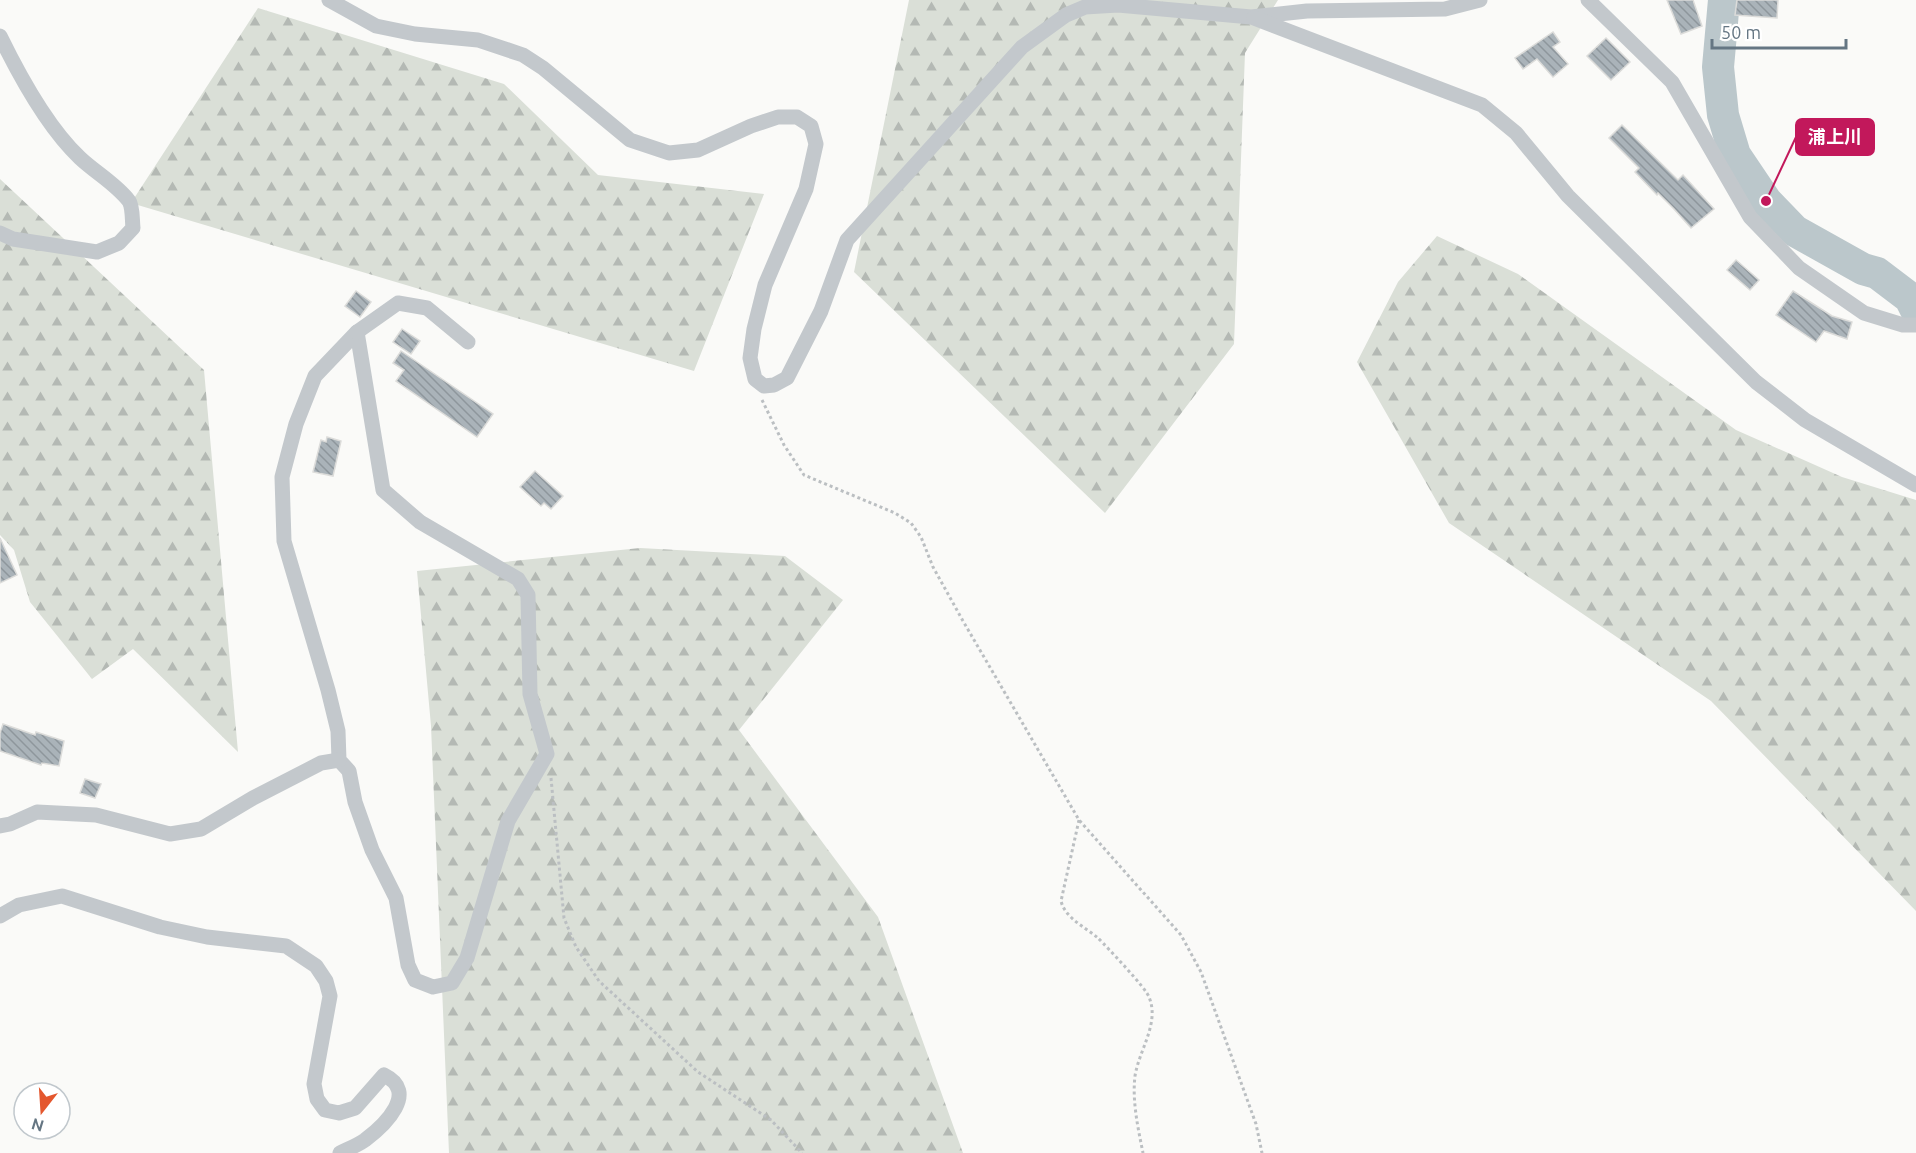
<svg xmlns="http://www.w3.org/2000/svg" width="1916" height="1153" viewBox="0 0 1916 1153" font-family="Ubuntu,'Noto Sans JP',sans-serif">
<defs>
<pattern id="forest-firs" width="22" height="20" patternUnits="userSpaceOnUse" patternTransform="scale(1.5)"><rect width="22" height="20" fill="#dadfd7"/><path d="M5 1l3.5 6h-7zM16 11l3.5 6h-7z" fill="#b4b9b4"/></pattern>
<pattern id="building-back-hatch" width="6" height="6" patternUnits="userSpaceOnUse" patternTransform="scale(1.5)"><rect width="6" height="6" fill="#aab3b9"/><path d="M-1 5l2 2M0 0l6 6M5-1l2 2" fill="none" stroke="#8e969c"/></pattern>
</defs>
<rect width="100%" height="100%" fill="#fafaf8"/>
<g fill="url(#forest-firs)">
<polygon points="909,0 1278,0 1245,53 1234,344 1105,513 854,272"/>
<polygon points="258,8 504,84 598,175 764,194 694,371 131,203"/>
<polygon points="0,179 204,370 238,752 133,649 92,679 30,602 14,550 0,535"/>
<polygon points="1437,236 1518,274 1736,430 1842,477 1916,500 1916,911 1711,701 1449,523 1357,362 1398,282"/>
<polygon points="640,548 785,556 843,600 739,730 878,917 963,1153 449,1153 431,726 417,571"/>
</g>
<g fill="none" stroke-linecap="round" stroke-linejoin="round">
<polyline stroke="#bbc7cb" stroke-width="32" points="1724,0 1718,67 1723,115 1735,155 1766,201 1795,231 1863,269 1877,273 1910,298 1916,310"/>
</g>
<g fill="url(#building-back-hatch)" stroke="#dcdcda" stroke-width="1.5">
<polygon points="1667,0 1693,0 1702,26 1681,34"/>
<polygon points="1737,0 1778,0 1777,18 1735,15"/>
<polygon points="1553,32 1560,42 1553,47 1568,64 1553,77 1537,59 1523,69 1515,58"/>
<polygon points="1606,38 1630,62 1611,80 1587,56"/>
<polygon points="1622,125 1678,180 1683,175 1714,209 1691,228 1674,209 1658,193 1657,195 1635,172 1639,168 1609,138"/>
<polygon points="1736,260 1759,280 1750,290 1727,270"/>
<polygon points="356,291 371,302 360,317 345,306"/>
<polygon points="1793,291 1832,316 1852,322 1847,339 1824,331 1816,342 1776,315"/>
<polygon points="402,329 420,341 411,354 393,342"/>
<polygon points="401,351 493,414 477,437 396,381 404,370 393,363"/>
<polygon points="327,437 341,441 333,476 313,472 321,440 326,442"/>
<polygon points="535,471 563,496 551,509 544,503 541,506 520,487"/>
<polygon points="0,538 17,575 0,583"/>
<polygon points="3,724 35,735 36,732 64,741 59,766 42,763 41,765 0,751 0,733"/>
<polygon points="85,779 101,784 95,798 80,793"/>
</g>
<g fill="none" stroke-linecap="round" stroke-linejoin="round">
<g stroke="#bbbfc2" stroke-width="3" stroke-dasharray="3 3" stroke-linecap="butt">
<polyline points="762,400 784,445 804,475 895,513 911,523 921,537 933,567 963,621 1079,820 1181,935 1201,972 1256,1124 1262,1153"/>
<polyline points="551,778 564,918 576,947 599,981 698,1072 771,1120 802,1153"/>
<path d="M 1079,820 L 1061,901 C 1065,918 1085,927 1098,938 C 1106,946 1146,988 1149,997 C 1160,1023 1139,1050 1135,1076 C 1132,1101 1138,1128 1143,1153"/>
</g>
<g stroke="#c3c8cc" stroke-width="15">
<polyline points="329,0 376,26 415,34 478,40 523,55 543,68 630,140 669,153 698,150 751,126 778,117 797,117 811,126 816,144 806,189 765,285 754,329 750,358 755,379 764,386 774,385 787,378 821,311 847,240 1022,47 1066,15 1085,7 1118,5 1251,17 1307,11 1445,9 1480,0"/>
<polyline points="1588,0 1672,82 1750,217 1799,268 1864,313 1903,325 1916,325"/>
<polyline points="1254,18 1482,105 1516,133 1568,196 1756,382 1805,420 1916,485"/>
<path d="M 0,36 C 20,77 47,127 80,158 C 96,173 116,184 129,201 C 133,207 132,220 133,228 L 119,243 L 97,252 L 13,239 L 0,233"/>
<polygon points="357,332 383,490 420,522 518,579 528,595 530,694 547,754 508,821 467,958 452,983 433,987 415,980 408,965 396,898 372,850 355,802 349,771 339,760 338,731 328,690 284,541 282,477 296,424 315,376"/>
<polyline points="357,332 398,303 427,308 468,342"/>
<polyline points="0,826 10,824 37,812 96,815 170,834 201,829 253,798 321,763 339,760"/>
<path d="M 0,916 L 19,905 L 62,896 L 160,927 L 207,937 L 286,946 L 316,966 L 326,981 L 330,996 L 314,1084 L 317,1099 L 325,1110 L 339,1113 L 355,1108 L 384,1075 C 419,1092 385,1125 365,1140 C 358,1145 348,1149 340,1153"/>
</g>
</g>
<path fill="none" stroke="#c2185b" stroke-width="2" d="M1766 201L1796 137"/>
<circle fill="#c2185b" stroke="#fff" stroke-width="2" cx="1766" cy="201" r="6"/>
<rect fill="#c2185b" stroke="#c2185b" stroke-width="2" x="1796" y="119" width="78" height="36" rx="6"/>
<g font-size="18" text-anchor="middle" font-weight="bold" fill="#fff">
<text x="1835" y="143">浦上川</text>
</g>
<g transform="translate(42 1111) rotate(197)"><circle r="28" fill="#ffffff" stroke="#c1c8cd" stroke-width="1.5"/>
<path d="M0-4.5L10 22L0 15L-10 22Z" fill="#e4572e"/>
<text y="-9" font-size="16" font-weight="bold" text-anchor="middle" fill="#657683">N</text>
</g>
<path d="M1712 39v9h134v-9" fill="none" stroke="#657683" stroke-width="3"/>
<text x="1721" y="39" font-size="18" fill="#657683" stroke="#ffffff" stroke-width="4.5" paint-order="stroke">50 m</text>
</svg>
